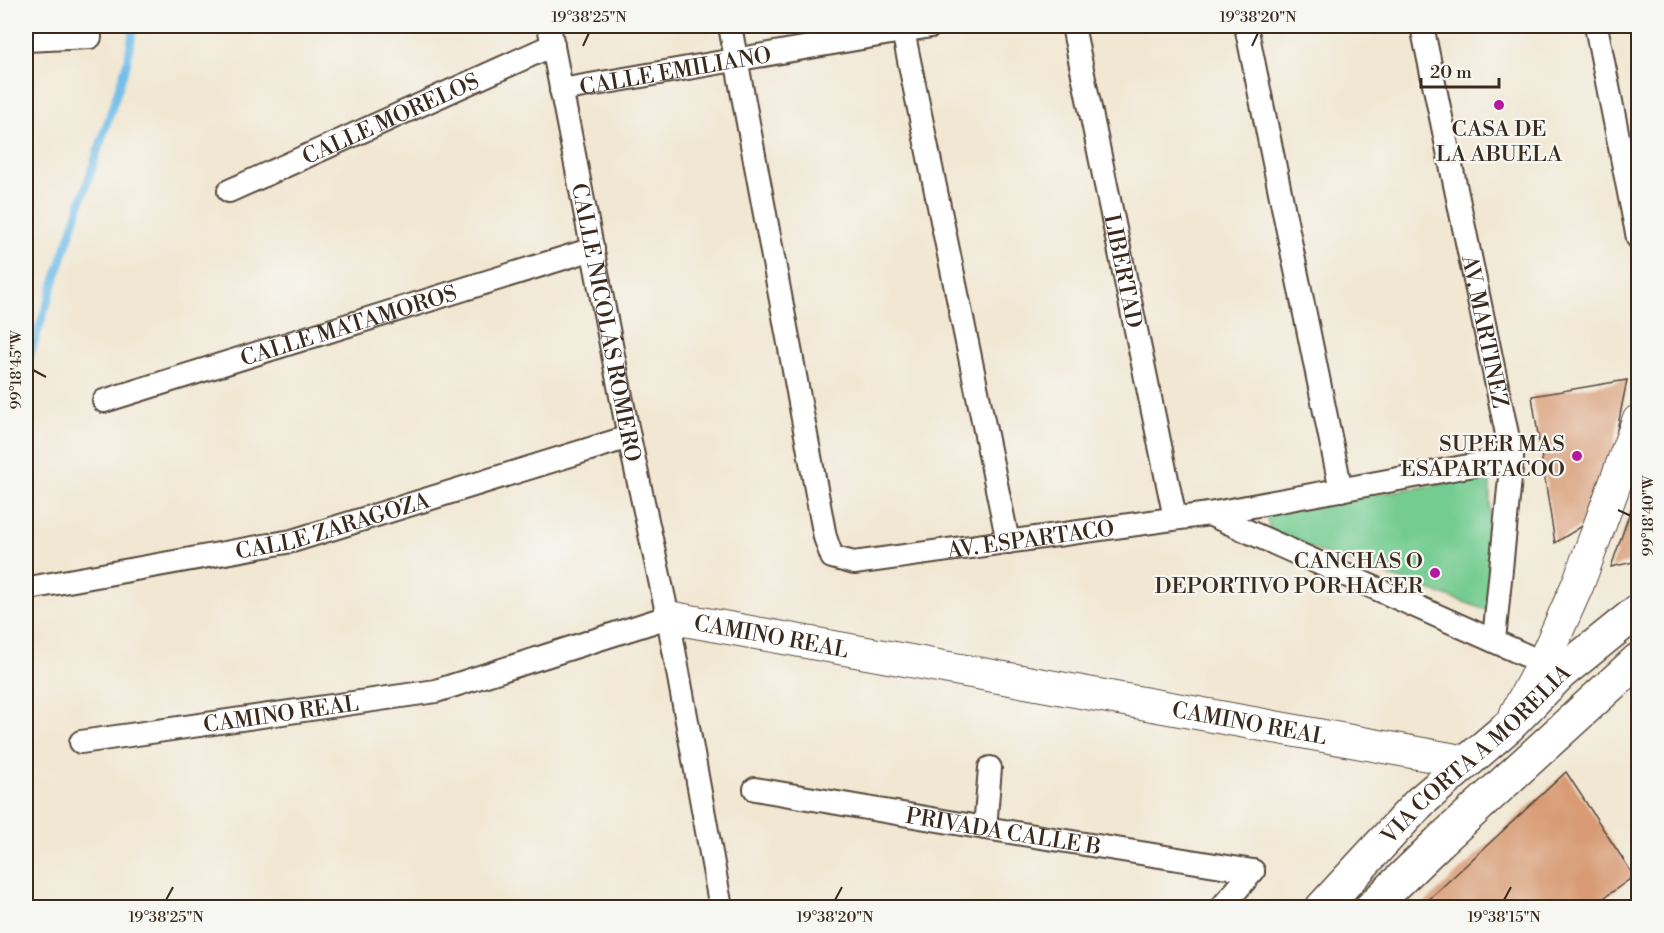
<svg xmlns="http://www.w3.org/2000/svg" width="1664" height="933" viewBox="0 0 1664 933" font-family="'Libre Bodoni',serif">
<rect width="100%" height="100%" fill="#f6f6f2"/>
<filter id="ink" filterUnits="userSpaceOnUse"><feTurbulence type="fractalNoise" baseFrequency=".0167" numOctaves="2"/><feDisplacementMap in="SourceGraphic" scale="12" xChannelSelector="R" yChannelSelector="G"/><feConvolveMatrix kernelMatrix="1 2 1 2 8 2 1 2 1" color-interpolation-filters="sRGB"/></filter>
<filter id="wash" filterUnits="userSpaceOnUse"><feTurbulence type="fractalNoise" baseFrequency=".008" numOctaves="4" result="noise"/><feDisplacementMap in="SourceGraphic" scale="24" xChannelSelector="R" yChannelSelector="G"/><feGaussianBlur stdDeviation="1.35" result="paint"/><feColorMatrix in="noise" values="0 0 0 0 0 0 0 0 0 0 0 0 0 0 0 0 0 1.4 0 .05"/><feComposite in="paint" operator="in"/></filter>
<g filter="url(#wash)">
<rect width="100%" height="100%" fill="#f1e7d2"/>
<polygon fill="#75cc91" stroke="#587b58" stroke-width="1.5" points="1490,477 1489,611 1272,535 1264,510"/>
<g fill="none" stroke-linecap="round" stroke-linejoin="round">
<polyline stroke="#6ebde9" stroke-width="8" points="26,367 127,63 134,26"/>
</g>
<g id="blocks">
<g fill="#d89b74">
<polygon points="1627,380 1600,515 1555,543 1532,396"/>
<polygon points="1638,489 1638,561 1611,567"/>
<polygon points="1566,772 1634,876 1590,908 1430,908 1425,903"/>
</g>
</g>
</g>
<g filter="url(#ink)">
<use href="#blocks" fill-opacity="0" stroke="#564639" stroke-width="1.5"/>
<g fill="none" stroke-linecap="round" stroke-linejoin="round">
<defs>
<g id="street">
<path id="s1" d="M 549,26 L 629,437 L 668,617 L 721,908"/>
<path id="s2" d="M 730,26 L 825,537 L 832,557 L 854,563 L 1209,514 L 1543,663"/>
<polyline points="902,26 1008,542"/>
<path id="s3" d="M 1073,26 L 1175,518"/>
<polyline points="1246,26 1341,490"/>
<path id="s4" d="M 1422,26 L 1512,458 L 1494,640"/>
<polyline points="1596,26 1638,238"/>
<polyline points="26,40 90,37"/>
<path id="s5" d="M 561,90 L 931,26"/>
<path id="s6" d="M 229,191 L 553,45"/>
<path id="s7" d="M 104,401 L 593,249"/>
<polyline points="1209,514 1512,458"/>
<path id="s8" d="M 29,588 L 292,541 L 629,437"/>
<path id="s9" d="M 81,742 L 436,691 L 668,617"/>
<path id="s10" d="M 755,789 L 985,828 L 1253,871"/>
<polyline points="985,828 990,768"/>
<polyline points="1221,908 1253,871"/>
</g>
<g id="secondary">
<path id="s11" d="M 668,617 L 1467,762"/>
<polyline points="1516,713 1543,663 1578,584 1638,421"/>
</g>
<g id="primary">
<path id="s12" d="M 1322,908 L 1419,803 L 1509,726 L 1561,673 L 1638,611"/>
<polyline points="1371,908 1439,842 1638,660"/>
</g>
</defs>
<use href="#street" stroke="#564639" stroke-width="26"/>
<use href="#secondary" stroke="#564639" stroke-width="34"/>
<use href="#primary" stroke="#564639" stroke-width="36"/>
<use href="#street" stroke="#fff" stroke-width="22"/>
<use href="#secondary" stroke="#fff" stroke-width="32"/>
<use href="#primary" stroke="#fff" stroke-width="33"/>
</g>
</g>
<path fill="none" stroke="#3b2a1e" stroke-width="2" d="M 583,46 L 589,33M 1252,46 L 1258,33M 33,370 L 46,377M 1618,510 L 1631,516M 166,900 L 173,887M 835,900 L 842,887M 1504,900 L 1511,887"/>
<g fill="#b5179e" stroke="#f6f6f2" stroke-width="2">
<circle cx="1499" cy="105" r="6"/>
<circle cx="1577" cy="456" r="6"/>
<circle cx="1435" cy="573" r="6"/>
</g>
<g text-anchor="middle" stroke-width="4.5" stroke-linejoin="round" paint-order="stroke">
<g font-size="22" fill="#3b2a1e" stroke="#f6f6f2">
<text dy="8" stroke="none"><textPath href="#s5" startOffset="116">CALLE EMILIANO</textPath></text>
<text dy="8" stroke="none"><textPath href="#s6" startOffset="177">CALLE MORELOS</textPath></text>
<text dy="8" stroke="none"><textPath href="#s3" startOffset="250">LIBERTAD</textPath></text>
<text dy="8" stroke="none"><textPath href="#s1" startOffset="302">CALLE NICOLÁS ROMERO</textPath></text>
<text dy="8" stroke="none"><textPath href="#s7" startOffset="256">CALLE MATAMOROS</textPath></text>
<text dy="8" stroke="none"><textPath href="#s4" startOffset="312">AV. MARTINEZ</textPath></text>
<text dy="8" stroke="none"><textPath href="#s8" startOffset="310">CALLE ZARAGOZA</textPath></text>
<text dy="8" stroke="none"><textPath href="#s2" startOffset="742">AV. ESPARTACO</textPath></text>
<text dy="8" stroke="none"><textPath href="#s11" startOffset="105">CAMINO REAL</textPath></text>
<text dy="8" stroke="none"><textPath href="#s9" startOffset="202">CAMINO REAL</textPath></text>
<text dy="8" stroke="none"><textPath href="#s11" startOffset="591">CAMINO REAL</textPath></text>
<text dy="8" stroke="none"><textPath href="#s12" startOffset="218">VIA CORTA A MORELIA</textPath></text>
<text dy="8" stroke="none"><textPath href="#s10" startOffset="252">PRIVADA CALLE B</textPath></text>
</g>
<g font-size="22" fill="#3b2a1e" stroke="#f6f6f2" text-anchor="end">
<text x="1499" y="136" text-anchor="middle">CASA DE<tspan x="1499" dy="25">LA ABUELA</tspan></text>
<text x="1565" y="451">SUPER MAS<tspan x="1565" dy="25">ESAPARTACOO</tspan></text>
<text x="1423" y="568">CANCHAS O<tspan x="1423" dy="25">DEPORTIVO POR HACER</tspan></text>
</g>
</g>
<rect width="1664" height="933" fill="none" stroke="#f6f6f2" stroke-width="66"/>
<path d="M1421 78v9h78v-9" fill="none" stroke="#3b2a1e" stroke-width="3"/>
<text x="1430" y="78" font-size="18" fill="#3b2a1e" stroke="#f6f6f2" stroke-width="4.5" paint-order="stroke">20 m</text>
<rect x="33" y="33" width="1598" height="867" fill="none" stroke="#3b2a1e" stroke-width="2"/>
<g font-size="15" text-anchor="middle" fill="#3b2a1e">
<text x="589" y="22">19°38'25"N</text>
<text x="1258" y="22">19°38'20"N</text>
<text transform="translate(16 370) rotate(-90)" y="5">99°18'45"W</text>
<text transform="translate(1648 516) rotate(-90)" y="5">99°18'40"W</text>
<text x="166" y="922">19°38'25"N</text>
<text x="835" y="922">19°38'20"N</text>
<text x="1504" y="922">19°38'15"N</text>
</g>
</svg>
